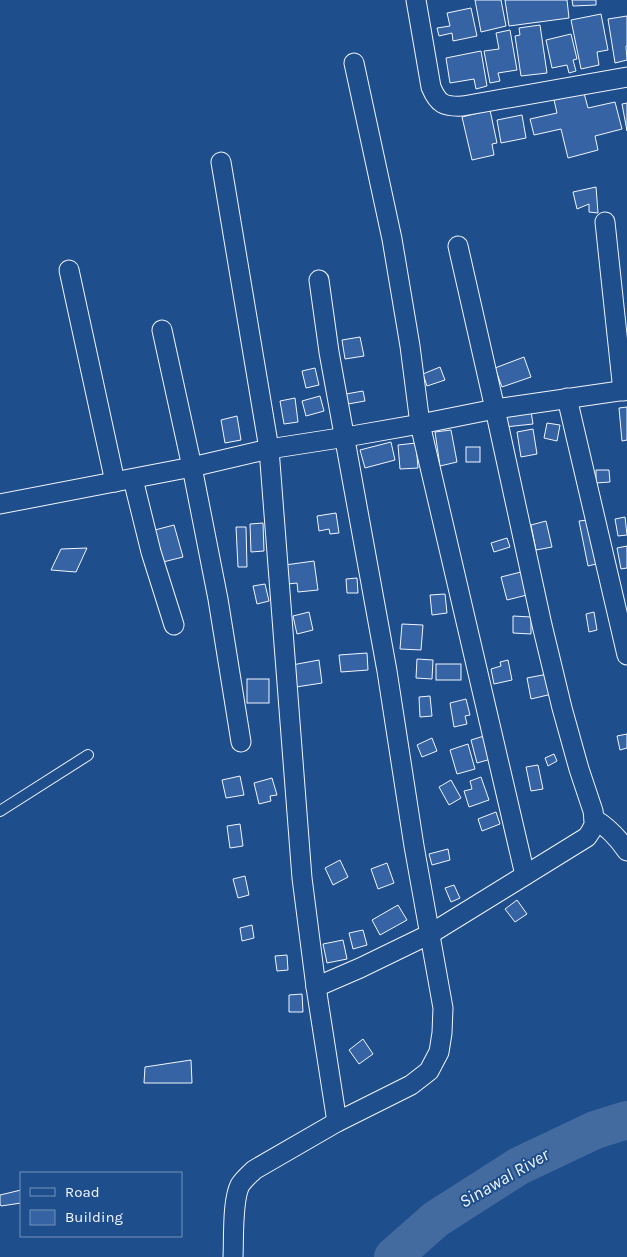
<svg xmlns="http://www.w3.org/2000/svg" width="627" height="1257" viewBox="0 0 627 1257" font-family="Karla,sans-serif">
<rect width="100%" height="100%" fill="#1f4e8c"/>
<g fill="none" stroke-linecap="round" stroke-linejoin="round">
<polyline stroke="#446ba0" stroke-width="38" points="393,1257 436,1219 519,1166 595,1130 627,1120"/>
</g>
<g fill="#3563a3" stroke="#f2f6ff">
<polygon points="475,0 501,0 506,26 481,32"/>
<polygon points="505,0 567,0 569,18 509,26"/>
<polygon points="572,0 596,0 596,5 573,6"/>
<polygon points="471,8 477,36 453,41 452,33 439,36 437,28 450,26 447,13"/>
<polygon points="601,14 608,50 597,52 599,65 581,69 571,20"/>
<polygon points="627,16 627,46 626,46 627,60 615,63 608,19"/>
<polygon points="540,25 547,73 521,76 515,36 520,35 519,28"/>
<polygon points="510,30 517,70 498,73 500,81 490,83 484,51 499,49 496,33"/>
<polygon points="571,34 577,59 573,60 576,71 569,73 567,65 552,68 546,40"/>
<polygon points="481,51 487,86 476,89 474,79 450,83 446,58"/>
<polygon points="584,93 588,108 615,102 622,129 595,136 598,150 568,158 561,129 534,135 530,119 557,113 554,100"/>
<polygon points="627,103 627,131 622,104"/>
<polygon points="490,110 497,143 492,144 494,155 472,160 462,117"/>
<polygon points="522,115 526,138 501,143 497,120"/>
<polygon points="596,187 598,213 589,212 589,204 577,209 573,192"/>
<polygon points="360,337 364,356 345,359 342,340"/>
<polygon points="524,357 531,377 502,387 495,368"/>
<polygon points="440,367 445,380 427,386 423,374"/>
<polygon points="315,368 319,385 306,388 302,371"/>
<polygon points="363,391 365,401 348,404 346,394"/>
<polygon points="320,396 324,411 306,416 302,401"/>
<polygon points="295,398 298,422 284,424 280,401"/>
<polygon points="627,407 627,440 622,441 619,408"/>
<polygon points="531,411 533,424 505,427 504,414"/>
<polygon points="237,416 241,440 225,443 221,420"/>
<polygon points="547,423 560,425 557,441 544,438"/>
<polygon points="533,429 537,454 521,457 517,432"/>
<polygon points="451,430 457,462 440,466 435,432"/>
<polygon points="391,442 395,460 365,468 360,450"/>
<polygon points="416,443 418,468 400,469 398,445"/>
<rect x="466" y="447" width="14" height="15"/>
<polygon points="596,470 609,470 610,482 596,483"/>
<polygon points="336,513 339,533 330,534 329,529 319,531 317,516"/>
<polygon points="625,517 627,535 618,536 615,519"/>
<polygon points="588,520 596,564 588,566 579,521"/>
<polygon points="546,521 552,547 536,550 531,525"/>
<polygon points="263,523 264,551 251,552 250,524"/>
<polygon points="174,525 183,557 159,563 151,531"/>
<polygon points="236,527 246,527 247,567 238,567"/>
<polygon points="507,538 510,547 494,552 491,543"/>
<polygon points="627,546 627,568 621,569 617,548"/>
<polygon points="87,548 76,572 51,570 61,549"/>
<polygon points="314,561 318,590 298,592 297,583 288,584 285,565"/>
<polygon points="521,572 527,595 507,600 501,577"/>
<polygon points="357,578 358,593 347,593 346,579"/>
<polygon points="265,584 269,601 257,604 253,586"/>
<polygon points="445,594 447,613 432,615 430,595"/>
<polygon points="309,612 313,630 297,634 293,616"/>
<polygon points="594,612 597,630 589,632 586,614"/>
<polygon points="513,616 531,617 531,634 513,633"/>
<polygon points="402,624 423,625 421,650 400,649"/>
<polygon points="367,653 368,670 341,672 339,655"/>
<polygon points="417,659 433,660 432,679 416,678"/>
<polygon points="319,660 322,683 296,687 292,665"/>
<polygon points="508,660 512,680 494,684 491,669 501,666 500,662"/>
<rect x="436" y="664" width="25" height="16"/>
<polygon points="548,674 552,694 531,699 527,678"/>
<rect x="247" y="679" width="22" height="24"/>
<polygon points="430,696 432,716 420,717 419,697"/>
<polygon points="466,699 470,715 465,716 467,724 454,727 450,703"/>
<polygon points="627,734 627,748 620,750 617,736"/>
<polygon points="484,736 491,759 477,763 471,740"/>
<polygon points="432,738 437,751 422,757 417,745"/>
<polygon points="468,744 475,769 457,774 450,750"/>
<polygon points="554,754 557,761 548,766 545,758"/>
<polygon points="538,765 543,789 531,791 526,767"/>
<polygon points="240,776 244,795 226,798 222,780"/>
<polygon points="481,777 489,800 469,807 464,791 472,789 470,781"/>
<polygon points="272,778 277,795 270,796 271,801 259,804 254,783"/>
<polygon points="451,780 461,798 449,805 439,787"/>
<polygon points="496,812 500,824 482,831 478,819"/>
<polygon points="240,824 243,846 230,848 227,826"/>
<polygon points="448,849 450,860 432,865 429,854"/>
<polygon points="340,860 348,877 333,885 325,868"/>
<polygon points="387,863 394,883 378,889 371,869"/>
<polygon points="245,876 249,895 238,898 233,879"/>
<polygon points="454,885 460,898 451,902 445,888"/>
<polygon points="517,900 527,914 515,922 505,909"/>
<polygon points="398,905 407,920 380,935 372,920"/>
<polygon points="252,925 254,938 242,941 240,928"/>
<polygon points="363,930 367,945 353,949 349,933"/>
<polygon points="343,940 347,959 327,963 323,944"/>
<polygon points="287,955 288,970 277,971 275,956"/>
<polygon points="302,994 303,1012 289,1012 289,995"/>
<polygon points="363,1039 373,1054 359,1064 349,1050"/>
<polygon points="191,1060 192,1083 144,1083 145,1067"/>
<polygon points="21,1190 21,1203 1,1206 0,1204 0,1195"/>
</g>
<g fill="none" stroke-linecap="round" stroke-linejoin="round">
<defs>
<polyline id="lane" points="0,811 88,755"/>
<g id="street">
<path d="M 416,0 L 431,87 C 438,104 444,107 463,106 L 627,77"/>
<polyline points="354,63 392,239 410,346 420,424 525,875"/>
<polyline points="221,162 269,449 302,878 316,987 337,1122"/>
<polyline points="605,222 623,391"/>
<polyline points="69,270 115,482"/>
<polyline points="162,330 192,467 218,599 241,742"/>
<polyline points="567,398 627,655"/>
<polyline points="133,479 151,552 174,625"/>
<polyline points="0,504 192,467 269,449 346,437 420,424 495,409 627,390"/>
<path d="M 594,819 C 608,827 618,838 627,851"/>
<polyline points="316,987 360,968 430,934 587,837 591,831 594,825 594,819 593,811 579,769 562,708 542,625 495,409 458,246"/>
<path d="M 233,1257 C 234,1238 232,1201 240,1185 C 244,1179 249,1175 254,1170 L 337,1122 L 411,1085 L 429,1071 L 439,1052 L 442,1033 L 443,1008 L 414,846 L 387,671 L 329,352 L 319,280"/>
</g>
</defs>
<use href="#lane" stroke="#f2f6ff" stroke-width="12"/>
<use href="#street" stroke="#f2f6ff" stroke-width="21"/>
<use href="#lane" stroke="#1f4e8c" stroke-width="10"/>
<use href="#street" stroke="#1f4e8c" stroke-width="19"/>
</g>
<g text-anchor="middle" stroke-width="4" stroke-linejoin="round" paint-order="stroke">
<g font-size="18" font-style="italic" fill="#f2f6ff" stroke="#1f4e8c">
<text transform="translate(504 1178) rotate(-30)" y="6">Sinawal River</text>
</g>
</g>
<rect x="20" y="1172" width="162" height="65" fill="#1f4e8c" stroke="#7391ba"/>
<rect x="30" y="1188" width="25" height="8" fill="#1f4e8c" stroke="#7391ba"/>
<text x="65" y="1197" font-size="15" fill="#f2f6ff">Road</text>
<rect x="30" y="1210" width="25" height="15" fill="#3563a3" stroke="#7391ba"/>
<text x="65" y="1222" font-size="15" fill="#f2f6ff">Building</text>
</svg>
